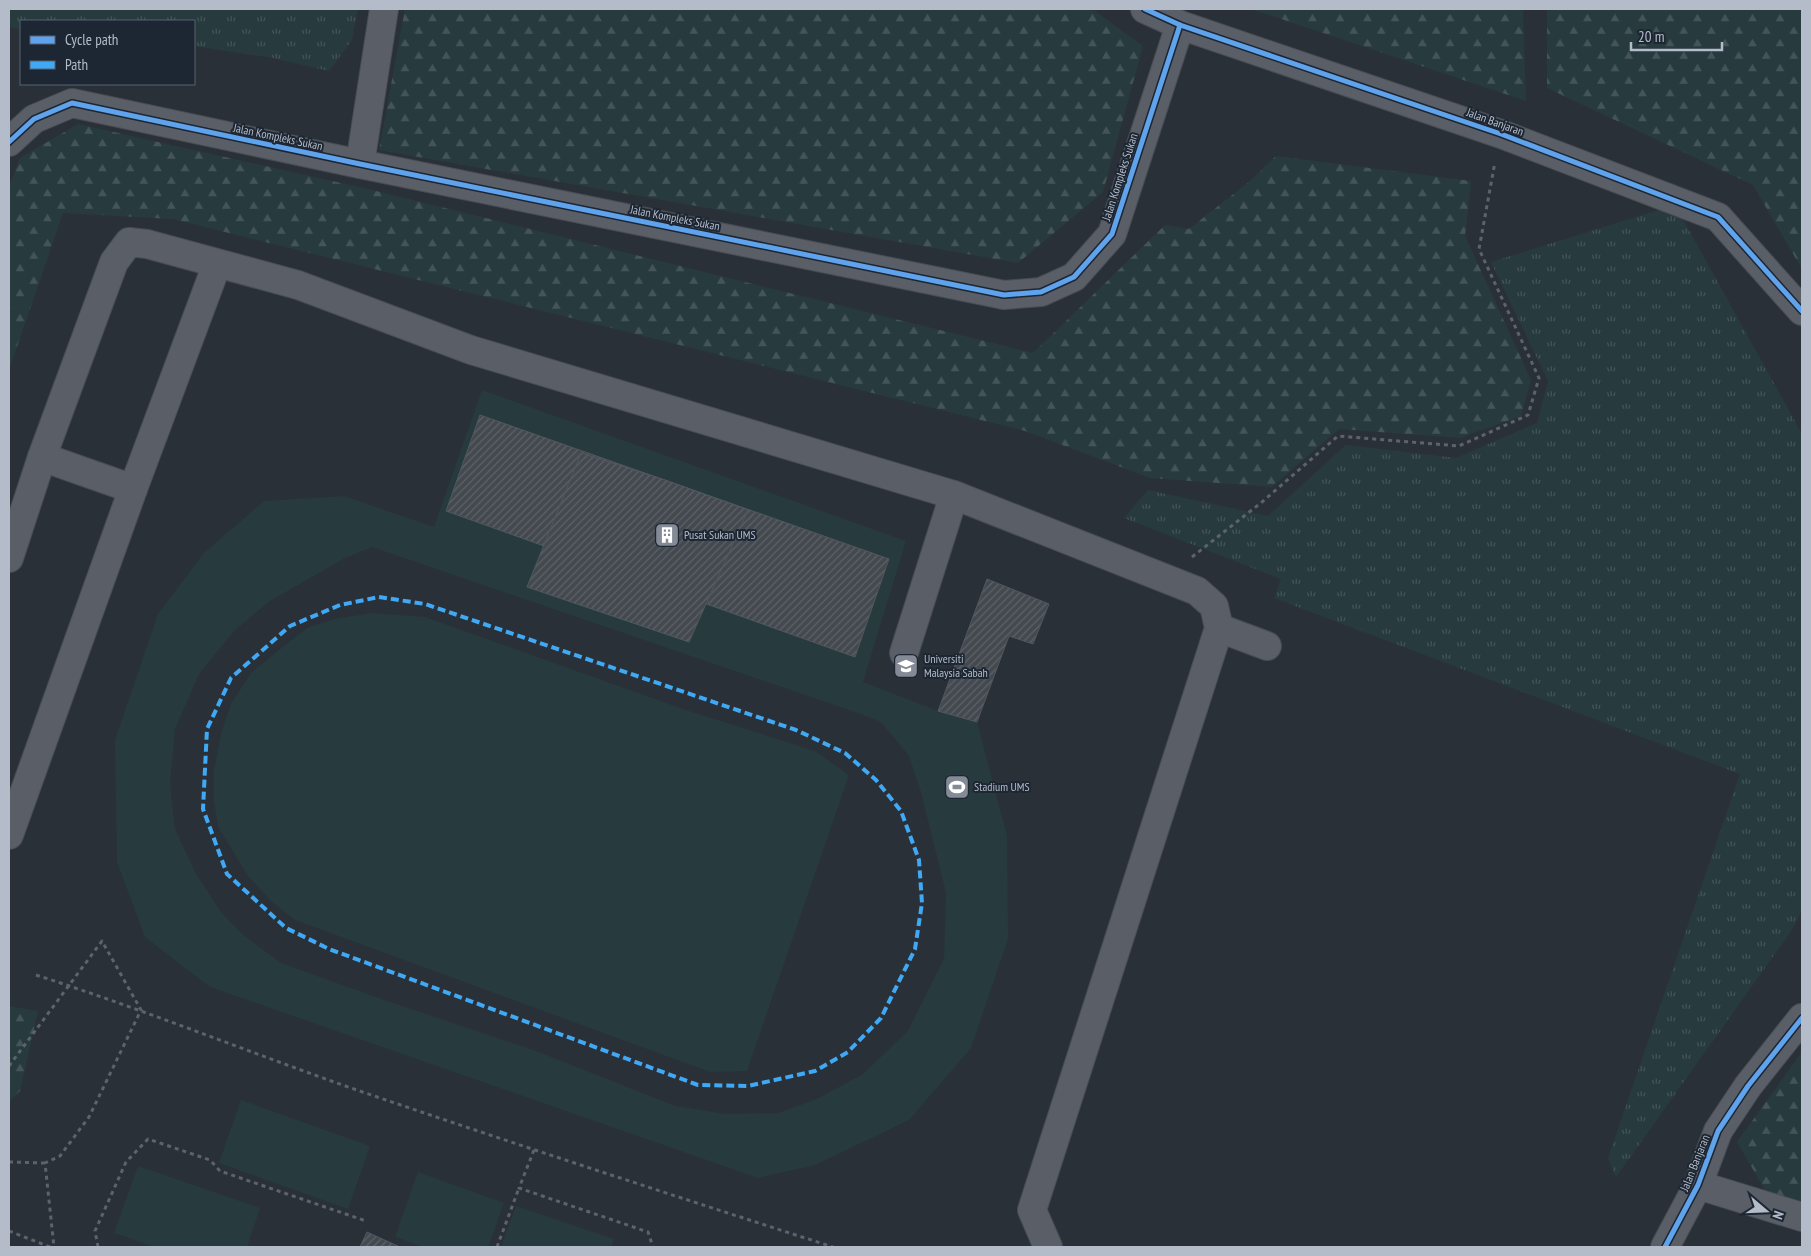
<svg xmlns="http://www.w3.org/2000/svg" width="1811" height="1256" viewBox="0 0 1811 1256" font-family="'PT Sans Narrow',sans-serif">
<defs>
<pattern id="forest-firs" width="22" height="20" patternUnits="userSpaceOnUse" patternTransform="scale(1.25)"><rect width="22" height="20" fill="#273a3e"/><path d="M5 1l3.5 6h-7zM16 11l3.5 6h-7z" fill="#445559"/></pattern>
<pattern id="park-tufts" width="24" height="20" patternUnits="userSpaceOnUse" patternTransform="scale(1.25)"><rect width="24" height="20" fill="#273a3e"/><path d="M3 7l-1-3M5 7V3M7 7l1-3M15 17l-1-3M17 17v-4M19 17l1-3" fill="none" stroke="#445559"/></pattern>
<pattern id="building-hatch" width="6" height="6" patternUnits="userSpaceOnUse" patternTransform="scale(1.25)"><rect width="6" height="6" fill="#444950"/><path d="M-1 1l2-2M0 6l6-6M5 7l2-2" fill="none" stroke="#5d6168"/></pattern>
</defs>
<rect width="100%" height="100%" fill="#2a3038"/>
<g fill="#273a3e" fill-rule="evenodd">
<path d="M 482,390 L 906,541 L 863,682 L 938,711 L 977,722 L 1007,836 L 1008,939 L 971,1048 L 909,1120 L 815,1165 L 758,1178 L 210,987 L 145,937 L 117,862 L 115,740 L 158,614 L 204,553 L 264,501 L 344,496 L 434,527 ZM 372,547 L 858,713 L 881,722 L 909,756 L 921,792 L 946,893 L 944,959 L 908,1031 L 863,1074 L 817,1099 L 778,1113 L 726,1114 L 675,1106 L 539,1052 L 387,1001 L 281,963 L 242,934 L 221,912 L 195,872 L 175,829 L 170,783 L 175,729 L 199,674 L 235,630 L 270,601 L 345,558 Z"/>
<polygon points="372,613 425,617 683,709 815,751 849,775 747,1071 710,1072 295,920 272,902 248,876 218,827 214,801 214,771 221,733 232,702 251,673 279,650 307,628 334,619"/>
<polygon points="241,1100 370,1146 348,1209 219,1163"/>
<polygon points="138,1166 260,1208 247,1247 155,1247 114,1233"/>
<polygon points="418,1172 504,1203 488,1247 423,1247 395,1237"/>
<polygon points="516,1206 614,1239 611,1247 501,1247"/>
</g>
<g fill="url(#forest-firs)">
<polygon points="405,9 1092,9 1143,46 1103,192 1018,263 379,150"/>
<polygon points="1251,9 1523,9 1526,101"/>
<polygon points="1547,9 1802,9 1802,269 1753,185 1547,88"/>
<polygon points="78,124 368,189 1033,353 1165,225 1189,229 1250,181 1276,156 1471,181 1465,236 1531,380 1521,416 1460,438 1339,429 1272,487 1150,478 1025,431 173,219 63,213 9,370 9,187 20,158"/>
<polygon points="9,1006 38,1011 20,1091 9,1102"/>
<polygon points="1802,1052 1802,1210 1769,1197 1737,1142"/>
</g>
<g fill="url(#park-tufts)">
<polygon points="9,9 358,9 352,40 329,71 273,58 194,46 194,21 21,21 21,29 12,28 9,26"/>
<polygon points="1675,205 1802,434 1802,910 1792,930 1616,1177 1608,1158 1740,774 1274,598 1281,579 1124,518 1148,490 1268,516 1346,445 1456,458 1537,423 1548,381 1491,262"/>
</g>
<g fill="url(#building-hatch)" stroke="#52575f">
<polygon points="480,415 889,559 855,657 446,511"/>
<polygon points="581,453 665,480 748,510 689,642 527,587"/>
<polygon points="987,579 1049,604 1033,644 1009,636 977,722 938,711"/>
<polygon points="367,1232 400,1247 360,1247"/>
</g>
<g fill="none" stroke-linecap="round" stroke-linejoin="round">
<defs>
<g id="minor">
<polyline points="1145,9 1180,25 1501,134 1718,217 1802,311"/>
<polyline points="9,142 34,119 72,103 360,164 1004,295 1041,292 1074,277 1112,234 1180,25"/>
<polyline points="360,164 384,9"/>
<polyline points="42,457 133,489"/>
<polyline points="9,558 42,457 114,262 129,242 147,244 298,285 471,350 954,495 1197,591 1214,606 1219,628 1032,1210 1048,1247"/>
<polyline points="1219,628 1267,646"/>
<polyline points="904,653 954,495"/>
<polyline points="9,835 133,489 217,264"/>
<polyline points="1698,1185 1802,1217"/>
<polyline points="1665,1247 1698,1185 1718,1131 1748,1086 1802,1018"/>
</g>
</defs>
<use href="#minor" stroke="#484c53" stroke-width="30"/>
<g stroke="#5d636a" stroke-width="3" stroke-dasharray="4 4" stroke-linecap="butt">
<polyline points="1192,557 1262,502 1338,436 1459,446 1528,415 1539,378 1479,249 1495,162"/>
<path d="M 36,975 C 142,1009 246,1051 351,1088 C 511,1143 672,1195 833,1247"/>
<polyline points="9,1066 102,941 141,1010 89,1117 60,1156 45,1163 54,1247"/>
<polyline points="534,1150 519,1188 648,1232 653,1247"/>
<polyline points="9,1162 45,1163"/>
<polyline points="9,1231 50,1247"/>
<polyline points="98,1247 95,1231 126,1162 148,1139 210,1160 220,1171 366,1221"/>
<polyline points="497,1247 519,1188"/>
</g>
<use href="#minor" stroke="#5a5e66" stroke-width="28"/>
<polygon stroke="#3fa9f5" stroke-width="4" stroke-dasharray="8 4" stroke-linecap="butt" points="379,597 425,604 796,730 845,753 876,780 901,811 919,860 922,903 915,949 881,1018 848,1052 815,1071 748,1086 698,1085 329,949 286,928 227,874 203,809 207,729 231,678 290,626 340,605"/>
<defs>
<g id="cycleway">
<polyline points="1145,9 1180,25 1501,134 1718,217 1802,311"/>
<polyline points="9,142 34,119 72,103 360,164 1004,295 1041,292 1074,277 1112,234 1180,25"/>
<polyline points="1665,1247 1698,1185 1718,1131 1748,1086 1802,1018"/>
</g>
</defs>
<use href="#cycleway" stroke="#1d2633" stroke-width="8"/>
<use href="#cycleway" stroke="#60a3ed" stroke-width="5"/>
</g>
<defs>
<symbol id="building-square" viewBox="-11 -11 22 22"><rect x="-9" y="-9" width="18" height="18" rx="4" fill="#848b96" stroke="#1d2633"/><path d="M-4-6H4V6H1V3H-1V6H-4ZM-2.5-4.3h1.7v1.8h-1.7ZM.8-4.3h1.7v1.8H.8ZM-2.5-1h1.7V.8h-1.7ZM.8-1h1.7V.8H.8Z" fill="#fff"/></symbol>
<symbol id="university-square" viewBox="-11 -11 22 22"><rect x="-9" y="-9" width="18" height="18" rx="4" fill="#848b96" stroke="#1d2633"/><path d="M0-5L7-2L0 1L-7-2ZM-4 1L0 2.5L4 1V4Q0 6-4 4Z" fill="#fff"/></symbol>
<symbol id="stadium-square" viewBox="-11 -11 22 22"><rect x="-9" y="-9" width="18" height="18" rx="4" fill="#848b96" stroke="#1d2633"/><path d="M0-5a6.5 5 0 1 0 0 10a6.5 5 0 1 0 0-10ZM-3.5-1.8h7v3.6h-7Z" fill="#fff"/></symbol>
</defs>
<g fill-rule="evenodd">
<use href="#building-square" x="653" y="521" width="28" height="28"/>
<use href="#university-square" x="892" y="652" width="28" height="28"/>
<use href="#stadium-square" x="943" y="773" width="28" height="28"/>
</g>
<g text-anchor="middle" stroke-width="4" stroke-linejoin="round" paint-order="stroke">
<g font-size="12" fill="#b4bcc9" stroke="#1d2633">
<text transform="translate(1495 122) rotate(20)" y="4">Jalan Banjaran</text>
<text transform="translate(278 137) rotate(12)" y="4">Jalan Kompleks Sukan</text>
<text transform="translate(1120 177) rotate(-72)" y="4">Jalan Kompleks Sukan</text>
<text transform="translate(675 218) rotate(11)" y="4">Jalan Kompleks Sukan</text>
<text transform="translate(1695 1163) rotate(-68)" y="4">Jalan Banjaran</text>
</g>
<g font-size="12" fill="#b4bcc9" stroke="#1d2633" text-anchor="start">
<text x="684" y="539">Pusat Sukan UMS</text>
<text x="924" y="663">Universiti<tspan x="924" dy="14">Malaysia Sabah</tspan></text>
<text x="974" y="791">Stadium UMS</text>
</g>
</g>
<rect width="1811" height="1256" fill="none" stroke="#b4bcc9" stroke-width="20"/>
<rect x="20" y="20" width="175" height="65" fill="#1d2633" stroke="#59626f"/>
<rect x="30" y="36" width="25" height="8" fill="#60a3ed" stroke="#59626f"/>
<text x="65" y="45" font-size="15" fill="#b4bcc9">Cycle path</text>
<rect x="30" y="61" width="25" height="8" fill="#3fa9f5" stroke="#59626f"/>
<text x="65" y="70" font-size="15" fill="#b4bcc9">Path</text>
<g transform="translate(1766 1211) rotate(109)" stroke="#1d2633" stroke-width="4" paint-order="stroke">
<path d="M0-4L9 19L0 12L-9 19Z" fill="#b4bcc9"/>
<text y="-8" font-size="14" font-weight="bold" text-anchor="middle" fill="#b4bcc9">N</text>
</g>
<path d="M1631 42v8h91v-8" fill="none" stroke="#b4bcc9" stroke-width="2.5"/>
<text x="1638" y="42" font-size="15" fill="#b4bcc9" stroke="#1d2633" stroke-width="4" paint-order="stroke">20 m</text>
</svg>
